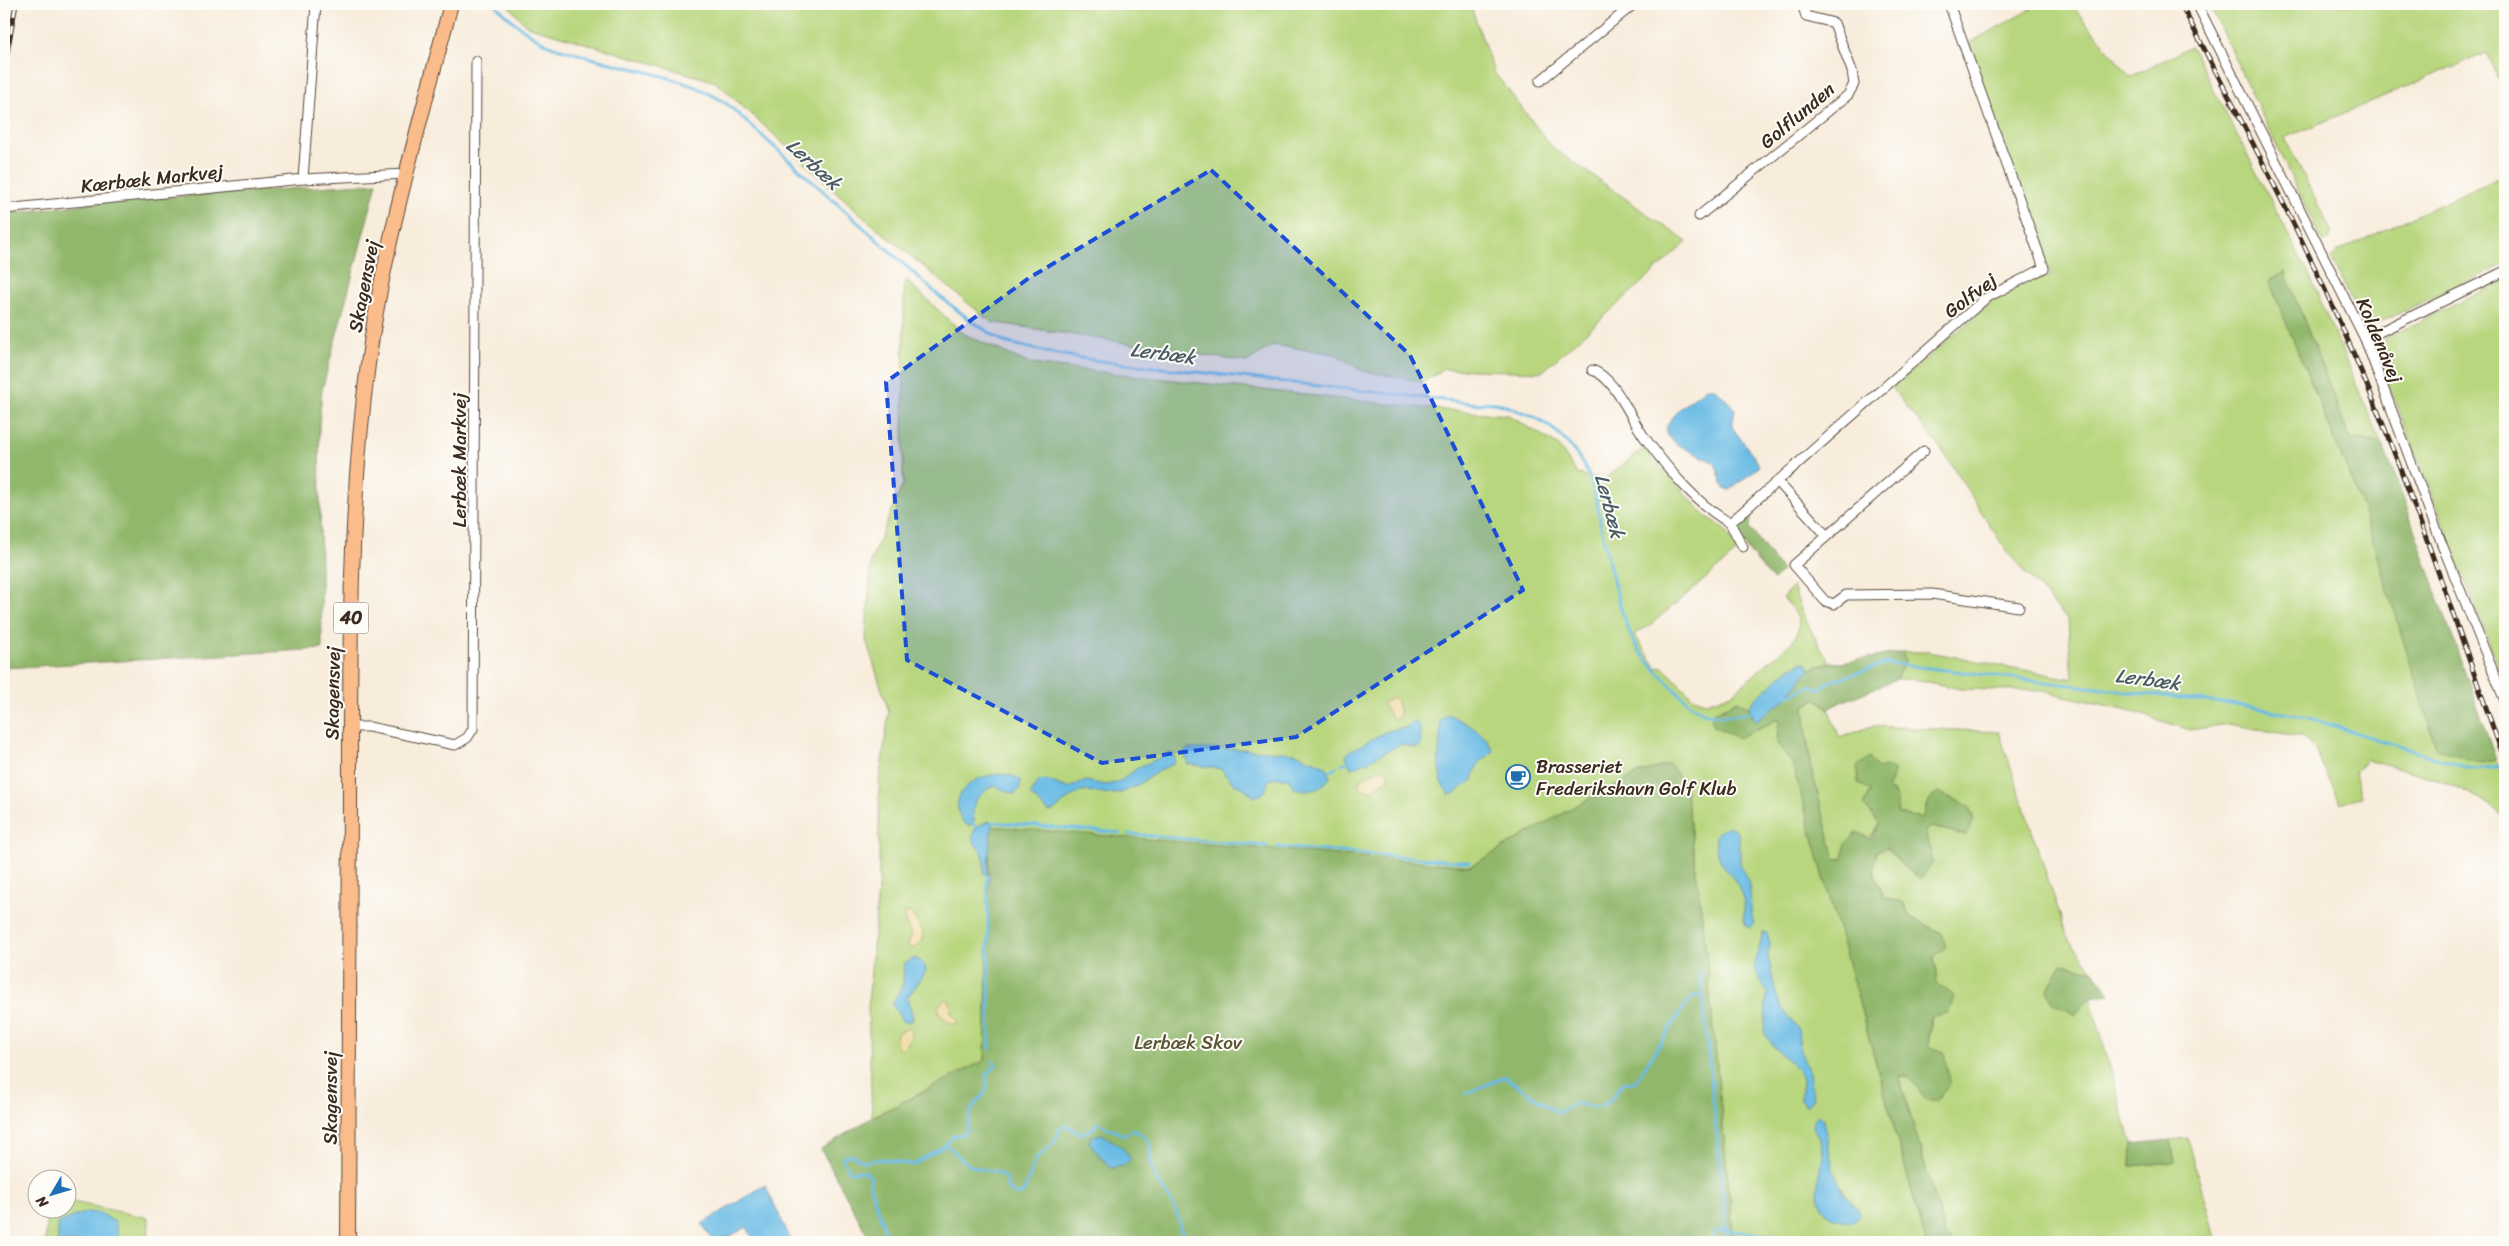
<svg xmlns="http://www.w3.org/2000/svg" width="2509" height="1246" viewBox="0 0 2509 1246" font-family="Sriracha,sans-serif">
<rect width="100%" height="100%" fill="#fdfcf7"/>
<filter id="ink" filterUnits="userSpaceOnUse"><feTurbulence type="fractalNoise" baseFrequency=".02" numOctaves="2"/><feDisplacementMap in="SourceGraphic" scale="10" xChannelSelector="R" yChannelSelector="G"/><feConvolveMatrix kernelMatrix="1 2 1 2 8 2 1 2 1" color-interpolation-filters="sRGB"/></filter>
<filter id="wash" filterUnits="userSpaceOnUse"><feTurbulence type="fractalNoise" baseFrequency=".0096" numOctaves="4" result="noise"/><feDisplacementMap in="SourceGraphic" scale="20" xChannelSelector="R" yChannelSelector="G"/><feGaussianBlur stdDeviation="1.12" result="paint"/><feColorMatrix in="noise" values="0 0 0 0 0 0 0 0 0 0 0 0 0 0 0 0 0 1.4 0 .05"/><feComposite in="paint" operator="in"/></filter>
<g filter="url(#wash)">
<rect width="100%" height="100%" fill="#f8ecdb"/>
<g fill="#b7d67d" stroke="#79804e">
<polygon points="507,4 1470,4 1494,72 1552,147 1687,242 1542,372 1444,369 1423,382 1360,370 1336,354 1273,345 1247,362 991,322 866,219 716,82 527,26"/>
<path d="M 2040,4 L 2071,4 L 2130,77 L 2191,46 L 2309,274 L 2381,443 L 2350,439 L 2285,273 L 2269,281 L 2362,506 L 2480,763 L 2496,760 L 2505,785 L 2505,821 C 2482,786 2406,771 2367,759 L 2355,773 L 2361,796 L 2341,804 L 2314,748 L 2303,737 L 2228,724 L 2190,730 L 2124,709 L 2042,691 L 1960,689 L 1919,680 L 1896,679 L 1905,660 L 1902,652 L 1929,652 L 2072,679 L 2068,620 L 2007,552 L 1942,450 L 1892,388 L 2001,294 L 2032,280 L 2051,276 L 1969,43 Z"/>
<polygon points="2209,4 2505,4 2505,94 2486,53 2285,138 2332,233 2328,240 2322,242"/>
<polygon points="2505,175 2505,264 2376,324 2364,326 2331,258 2338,251"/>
<path d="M 906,280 L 964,334 L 1030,364 L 1433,409 L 1508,415 L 1558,445 L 1577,474 L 1605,479 L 1644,448 L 1707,517 C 1721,524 1734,536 1736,553 L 1650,625 L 1634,635 L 1657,668 L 1663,667 L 1692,697 L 1707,703 L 1732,694 L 1792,642 C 1806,621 1796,614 1783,597 L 1793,586 C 1801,614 1814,638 1830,662 L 1810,669 L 1807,663 L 1753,701 L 1749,707 L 1737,701 L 1714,712 L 1779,719 L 1777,743 L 1792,763 L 1926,1242 L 1734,1242 L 1704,933 L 1685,785 L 1670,764 L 1640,773 L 1577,805 L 1471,866 L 990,827 L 985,1061 L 872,1117 L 868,1006 L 879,877 L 879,783 L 889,712 L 866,640 L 871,560 L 903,484 L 904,291 Z"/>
<polygon points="2505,281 2505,684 2376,351 2385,338"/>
<path d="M 1816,699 L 1828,708 L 1840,738 L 1872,726 L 1999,732 L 2067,936 L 2093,971 L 2062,964 L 2090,997 L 2132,1144 L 2131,1166 L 2175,1162 L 2171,1140 L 2188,1138 L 2216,1242 L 1952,1242 L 1945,1235 L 1899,1076 L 1908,1076 L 1928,1046 L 1937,983 L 1934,957 L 1941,933 L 1910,917 L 1903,902 L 1884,897 L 1873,872 L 1877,851 L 1887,847 L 1904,867 L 1933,862 L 1925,831 L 1931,827 L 1966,835 L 1930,799 L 1922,818 L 1898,814 L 1896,794 C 1883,786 1879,770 1869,757 L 1870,790 L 1864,805 L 1879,823 C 1870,840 1854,857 1835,860 L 1810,764 L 1804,707 Z"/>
<polygon points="68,1201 149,1218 148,1242 45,1242 48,1209 68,1208"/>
</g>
<g fill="#91b76c" stroke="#667045">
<polygon points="377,183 322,390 319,425 322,649 4,668 4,214 111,201"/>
<polygon points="2285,272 2350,438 2381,443 2396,478 2496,760 2480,763 2436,748 2362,506 2269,281"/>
<path d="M 1752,510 L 1750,528 L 1782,571 L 1773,580 C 1764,569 1733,538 1739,524 C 1741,518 1747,514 1752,510 Z"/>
<polygon points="1902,652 1905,660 1896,679 1828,708 1816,699 1804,707 1810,764 1835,860 1843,859 1845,844 1857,832 1871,839 1879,823 1864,805 1870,790 1858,783 1857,767 1869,757 1878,769 1888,766 1895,771 1887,789 1896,794 1898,814 1922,818 1930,799 1938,792 1969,806 1974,820 1966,835 1931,827 1925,831 1933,862 1921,879 1904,867 1887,847 1877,851 1873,872 1884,897 1903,902 1910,917 1941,933 1946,947 1934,957 1937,983 1954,996 1949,1012 1931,1017 1928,1046 1944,1052 1950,1084 1937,1100 1926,1100 1908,1076 1899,1076 1945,1235 1952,1242 1926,1242 1792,763 1777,743 1779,719 1738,738 1714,726 1711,720 1714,713 1738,701 1749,707 1755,721 1784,700 1810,669 1830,662 1841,663"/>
<polygon points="1670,764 1685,785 1704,933 1734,1242 871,1242 821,1149 873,1117 985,1060 990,826 1471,866 1577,805 1640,773"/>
<polygon points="2062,964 2093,971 2110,994 2090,997 2075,1015 2052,1002 2047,990"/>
<polygon points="2171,1140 2175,1162 2131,1166 2132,1144"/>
</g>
<g fill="#eeda9e" stroke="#94825e">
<polygon points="1393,697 1397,701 1400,715 1394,720 1383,705 1385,701"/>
<polygon points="1382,768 1389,772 1389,779 1369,791 1359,788 1359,780"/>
<polygon points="905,912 911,913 923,931 922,940 913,949 908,946 911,934 904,920"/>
<polygon points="945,999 950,1002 951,1012 958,1020 957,1024 950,1023 939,1014 938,1007"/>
<path d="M 910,1028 C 913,1036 909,1043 903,1049 L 899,1049 L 895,1041 L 898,1032 Z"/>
</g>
<g fill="#69bbe5" stroke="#527282">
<path d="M 1706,388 L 1715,388 L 1735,409 L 1732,427 L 1757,461 L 1759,467 L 1730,490 L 1724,489 L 1715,463 L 1676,444 L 1666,434 C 1665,415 1693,399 1706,388 Z"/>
<polygon points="1802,662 1807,663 1810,669 1784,700 1755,721 1749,707 1753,701 1790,668"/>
<path d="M 1448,714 C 1463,722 1488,733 1493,751 C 1479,766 1478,758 1473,780 L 1453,794 L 1449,794 C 1432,774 1442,744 1440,720 Z"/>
<polygon points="1414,722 1420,725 1421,746 1415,748 1401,744 1356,767 1351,768 1346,756 1350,751 1387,731 1405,728"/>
<path d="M 1188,749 L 1239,749 L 1295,753 L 1326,766 L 1330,777 C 1320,792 1310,792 1294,788 L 1288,778 L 1274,778 L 1268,781 C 1267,791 1263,795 1254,797 L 1244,788 L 1234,784 L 1221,769 L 1188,764 L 1184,752 Z"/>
<path d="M 1169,753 L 1173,754 L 1175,759 L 1174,764 C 1154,770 1141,787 1120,793 C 1106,797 1090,788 1078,793 C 1067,797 1058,811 1049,812 L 1030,795 L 1039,781 L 1046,780 L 1068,788 L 1086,781 L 1107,785 L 1120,781 L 1139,767 Z"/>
<path d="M 1000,774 L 1013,776 L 1021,781 L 1019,790 L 1014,794 L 995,786 L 989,788 L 975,800 L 973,810 L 974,821 L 969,826 C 963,823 959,817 958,810 C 954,787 980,775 1000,774 Z"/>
<path d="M 988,821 L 992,822 L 987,876 L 984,873 C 984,867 985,858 982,853 C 975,842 969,842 976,827 Z"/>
<path d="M 1729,826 C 1744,831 1739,851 1740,863 C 1741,870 1746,875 1748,881 C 1753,895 1748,909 1754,923 L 1751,927 L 1747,927 C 1740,914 1747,908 1743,896 C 1736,873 1709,862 1717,833 Z"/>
<polygon points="1763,932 1767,933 1770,943 1768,956 1776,994 1781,1007 1798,1029 1800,1051 1809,1072 1813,1099 1806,1106 1801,1099 1803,1080 1800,1072 1773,1046 1764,1032 1767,992 1754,968"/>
<polygon points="913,959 918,959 925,966 926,972 907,998 913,1017 912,1021 903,1022 892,1004 903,984 904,964"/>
<path d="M 1819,1115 L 1823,1118 L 1833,1170 L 1844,1193 L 1858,1209 L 1859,1215 L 1853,1222 C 1818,1219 1814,1199 1820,1169 C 1821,1164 1824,1155 1823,1150 C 1822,1142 1815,1132 1812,1125 L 1814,1119 Z"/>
<polygon points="1102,1134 1123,1148 1131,1159 1123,1166 1110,1168 1089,1142 1093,1136"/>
<polygon points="765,1185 792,1242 755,1242 747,1227 719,1242 714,1242 702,1224"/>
<polygon points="86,1212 100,1213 115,1222 120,1242 58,1242 58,1223"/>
</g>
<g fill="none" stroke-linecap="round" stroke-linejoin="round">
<g stroke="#69bbe5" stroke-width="3">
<path d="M 495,4 C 509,19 525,32 543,42 C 552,48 565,50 575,53 C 626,70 683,74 727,104 L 938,295 L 970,320 L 1004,342 L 1047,352 L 1092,360 L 1479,404 C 1494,399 1508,407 1522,412 C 1555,423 1585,456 1594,490 C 1599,508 1600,527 1605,545 C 1611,573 1618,603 1628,629 C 1636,652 1655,669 1671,686 C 1700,716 1710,720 1751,712"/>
<polyline points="1787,696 1810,686 1819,689 1826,683 1887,663 2247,706 2309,718 2471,769 2505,766"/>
<polyline points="1342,764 1347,762"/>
<polyline points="1330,771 1336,768"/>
<polyline points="992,822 1120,833"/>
<polyline points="972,823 976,827"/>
<polyline points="1129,834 1267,846"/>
<polyline points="1277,847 1470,862"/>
<polyline points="987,876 990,1049"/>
<polyline points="1700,973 1728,1242"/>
<path d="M 1465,1094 L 1505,1077 L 1558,1113 L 1576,1103 C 1590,1107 1606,1111 1614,1095 C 1617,1091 1619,1085 1624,1083 C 1627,1082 1632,1082 1635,1082 L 1686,1004 L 1694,996 L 1702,994"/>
<path d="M 945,1145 L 953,1136 L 964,1134 C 970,1126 967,1116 973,1107 C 981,1093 990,1098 986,1076 L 996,1065 L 993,1061"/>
<path d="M 889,1242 L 870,1186 L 871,1178 L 866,1171 L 850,1172 L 842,1159 L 844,1156 L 853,1155 L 863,1162 L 882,1159 L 913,1165 L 945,1145 C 955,1150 960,1159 969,1165 C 979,1171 990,1169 999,1173 C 1006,1176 1007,1184 1008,1190 L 1017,1195 L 1024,1192 L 1035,1160 L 1054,1143 L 1060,1129 L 1066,1125 L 1081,1134 L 1092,1129 L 1097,1123 L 1124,1135 L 1134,1130 C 1161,1144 1145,1158 1154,1176 C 1160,1187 1170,1197 1175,1209 C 1183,1224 1174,1227 1191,1242"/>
<polyline points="1711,1242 1716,1231 1726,1230 1825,1242"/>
</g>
</g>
</g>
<g filter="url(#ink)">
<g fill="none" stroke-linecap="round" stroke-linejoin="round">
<defs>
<g id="minor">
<polyline points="2197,4 2365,339 2443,547 2505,701"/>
<polyline points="1540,81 1634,4"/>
<polyline points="303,179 316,4"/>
<polyline points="4,209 303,179 406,174"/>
<polyline points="1699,216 1848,95 1854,84 1852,71 1834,23 1806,16 1802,4"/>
<polyline points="2365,339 2505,271"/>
<path d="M 1592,370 C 1615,377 1630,418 1645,438 C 1668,469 1696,504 1730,523"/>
<polyline points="1924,451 1794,565 1825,601 1834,604 1846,595 1932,594 2019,607"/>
<polyline points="1778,482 1827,536"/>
<polyline points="1743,547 1730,523 1986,298 2044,268 1949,4"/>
<polyline points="350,727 369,727 455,745 467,738 473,729 476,61"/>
</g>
<path id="primary" d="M 348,1242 C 349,1094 349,945 350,797 C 350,652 349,508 368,364 C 384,242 420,123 451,4"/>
</defs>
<use href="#minor" stroke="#57473a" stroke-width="11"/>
<use href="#primary" stroke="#57473a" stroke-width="16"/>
<use href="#minor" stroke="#fff" stroke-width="9"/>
<use href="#primary" stroke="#fabc8b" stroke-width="14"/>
<defs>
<g id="rail">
<path d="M 2181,4 C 2242,123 2306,241 2358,364 C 2414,494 2457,628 2505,761"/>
<polyline points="4,69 16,4"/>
</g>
</defs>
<use href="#rail" stroke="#3b2a1e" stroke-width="5"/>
<use href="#rail" stroke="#fdfcf7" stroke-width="3" stroke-dasharray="9" stroke-linecap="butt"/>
</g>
</g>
<path fill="#1d4ed8" fill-opacity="0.2" stroke="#1d4ed8" stroke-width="4" stroke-dasharray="10 6" stroke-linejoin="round" d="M 1211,170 L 1410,355 L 1523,590 L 1296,737 L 1102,763 L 907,660 L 886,382 L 1029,278 Z"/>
<defs>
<symbol id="cafe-ring" viewBox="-11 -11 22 22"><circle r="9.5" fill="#fdfcf7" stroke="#1f6fb2" stroke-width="1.5"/><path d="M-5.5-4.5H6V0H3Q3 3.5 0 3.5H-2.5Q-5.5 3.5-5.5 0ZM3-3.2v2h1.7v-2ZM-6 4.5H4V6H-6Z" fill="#1f6fb2"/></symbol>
</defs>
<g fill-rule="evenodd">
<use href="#cafe-ring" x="1504" y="763" width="28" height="28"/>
</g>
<g text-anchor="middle" stroke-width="4" stroke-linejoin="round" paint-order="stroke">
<rect fill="#fdfcf7" stroke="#75695f" stroke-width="1" x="333.5" y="602.5" width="35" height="31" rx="4"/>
<g font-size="18" font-weight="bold" fill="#3b2a1e">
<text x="351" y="624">40</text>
</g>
<g font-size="19" fill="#3b2a1e" stroke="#fdfcf7">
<text transform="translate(1797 115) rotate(-40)" y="7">Golflunden</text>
<text transform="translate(152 178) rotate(-6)" y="7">Kærbæk Markvej</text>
<text transform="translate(363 286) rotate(-79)" y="7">Skagensvej</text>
<text transform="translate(1970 295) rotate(-37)" y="7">Golfvej</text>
<text transform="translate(2380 340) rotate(67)" y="7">Koldenåvej</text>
<text transform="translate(459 460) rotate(-90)" y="7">Lerbæk Markvej</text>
<text transform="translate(332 693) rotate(-89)" y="7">Skagensvej</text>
<text transform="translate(330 1098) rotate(-90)" y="7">Skagensvej</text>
</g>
<g font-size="19" fill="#3b2a1e" stroke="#fdfcf7" text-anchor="start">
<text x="1536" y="773">Brasseriet<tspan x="1536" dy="22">Frederikshavn Golf Klub</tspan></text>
</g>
<g font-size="19" fill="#5a5536" stroke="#fdfcf7">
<text x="1188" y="1049">Lerbæk Skov</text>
</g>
<g font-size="20" font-style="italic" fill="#4b5d64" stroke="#fdfcf7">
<text transform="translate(814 164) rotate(42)" y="7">Lerbæk</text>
<text transform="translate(1163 353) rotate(7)" y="7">Lerbæk</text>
<text transform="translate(1610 506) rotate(75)" y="7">Lerbæk</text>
<text transform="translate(2148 679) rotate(7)" y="7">Lerbæk</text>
</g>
</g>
<rect width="2509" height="1246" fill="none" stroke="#fdfcf7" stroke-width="20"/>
<g transform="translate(52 1194) rotate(232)"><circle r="24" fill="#fdfcf7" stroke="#afa8a0"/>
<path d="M0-4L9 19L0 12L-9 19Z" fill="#1f6fb2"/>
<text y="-8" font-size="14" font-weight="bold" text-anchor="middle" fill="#3b2a1e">N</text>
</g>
</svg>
